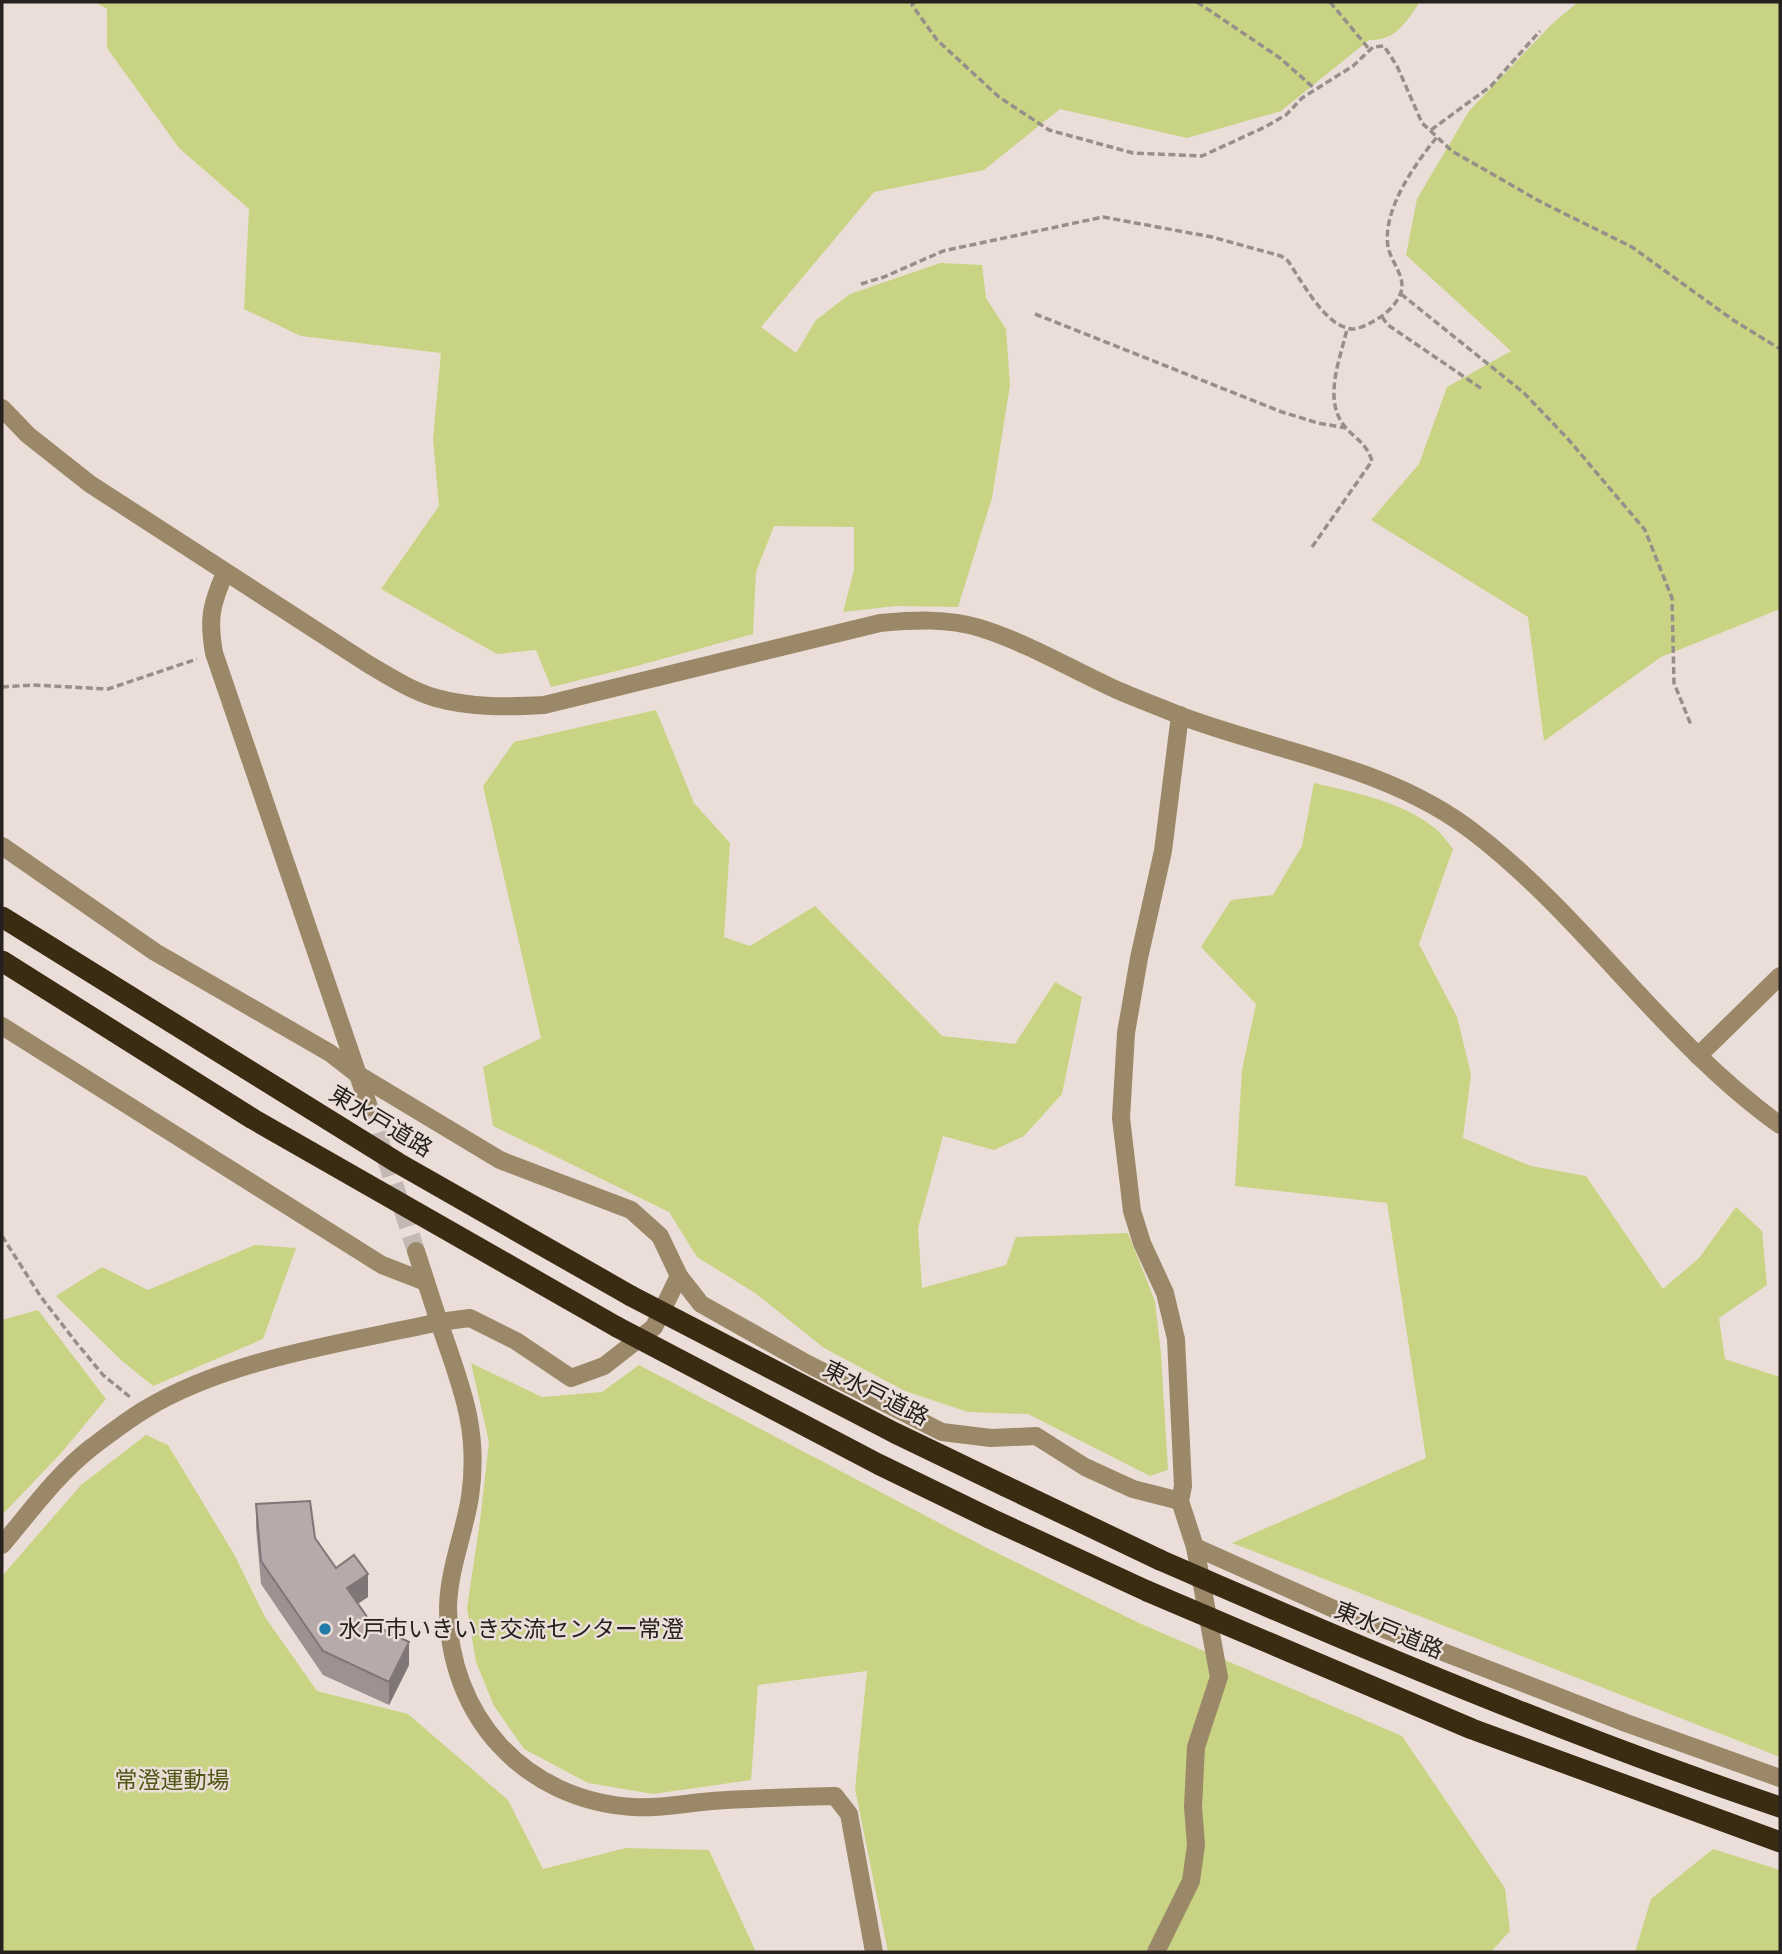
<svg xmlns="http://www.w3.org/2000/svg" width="1782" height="1954" viewBox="0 0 1782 1954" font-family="Montserrat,'Noto Sans JP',sans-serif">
<rect width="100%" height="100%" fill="#ebded8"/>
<g fill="#c8d483">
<path d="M 95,2 L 1420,2 C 1406,22 1396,41 1369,40 L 1281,111 L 1187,138 L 1060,109 L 984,170 L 874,192 L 761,327 L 796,353 L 816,320 L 850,294 L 940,263 L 982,265 L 986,298 L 1006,329 L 1010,385 L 992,498 L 958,607 L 896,606 L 843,612 L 854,570 L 854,527 L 774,526 L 756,572 L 753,634 L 633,667 L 551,687 L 536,650 L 497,654 L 381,589 L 439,506 L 433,439 L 441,353 L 301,336 L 244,309 L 249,209 L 179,148 L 107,48 L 107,9 Z"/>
<polygon points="1578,2 1780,2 1780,609 1661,657 1544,741 1528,617 1371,520 1419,464 1447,387 1511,351 1406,255 1417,199 1469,111 1552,24"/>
<polygon points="656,710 694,803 730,843 724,937 750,946 815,906 942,1036 1015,1044 1055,982 1082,997 1062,1094 1024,1136 994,1150 943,1136 918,1228 922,1288 1006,1265 1016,1237 1128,1233 1155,1301 1161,1354 1168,1470 1150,1476 1028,1414 968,1412 905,1391 824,1348 755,1293 697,1257 669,1212 493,1126 483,1067 541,1038 483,786 514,742"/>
<path d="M 1314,783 C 1353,792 1404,802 1436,829 C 1442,834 1448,843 1453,849 L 1419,944 L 1457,1017 L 1471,1074 L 1463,1138 L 1531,1166 L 1586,1176 L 1663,1289 L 1699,1258 L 1736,1207 L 1762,1231 L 1767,1285 L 1719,1318 L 1725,1359 L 1780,1377 L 1780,1757 L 1232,1543 L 1426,1458 L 1387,1203 L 1235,1186 L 1242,1070 L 1256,1004 L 1201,947 L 1231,900 L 1273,895 L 1302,846 Z"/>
<polygon points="255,1245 296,1248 263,1339 153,1386 121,1360 56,1296 102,1267 148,1290"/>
<polygon points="38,1310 106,1399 62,1452 2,1515 2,1320"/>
<polygon points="471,1363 542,1397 602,1392 639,1365 985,1547 1139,1623 1402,1736 1505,1888 1510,1931 1491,1952 888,1952 855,1789 867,1671 758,1685 751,1780 653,1794 588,1783 524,1749 494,1706 476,1662 467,1608 480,1521 489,1442"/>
<polygon points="146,1435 168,1445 234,1554 265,1617 317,1691 408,1714 508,1800 543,1869 626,1848 709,1850 756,1952 2,1952 2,1576 81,1485"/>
<polygon points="1713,1849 1780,1870 1780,1952 1635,1952 1651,1899"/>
</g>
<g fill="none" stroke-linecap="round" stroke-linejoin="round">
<polyline stroke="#c4b8b3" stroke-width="18" stroke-dasharray="18 9" stroke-linecap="butt" points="369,1107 416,1251"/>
<g stroke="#988f8a" stroke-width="3.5" stroke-dasharray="7 3.5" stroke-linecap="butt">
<polyline points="1197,2 1280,58 1315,89"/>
<polyline points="1330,2 1369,49"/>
<polyline points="1431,130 1491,86 1540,31"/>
<polyline points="1438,138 1452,151 1541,202 1632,247 1733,320 1780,349"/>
<path d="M 861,284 L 884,277 L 943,251 L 1103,217 L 1212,237 L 1281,256 L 1288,261 C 1301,280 1323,322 1347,328 C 1355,331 1365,326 1372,322 C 1384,316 1397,305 1401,292 C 1406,277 1391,262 1388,247 C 1382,210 1415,164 1437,137 L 1422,123 L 1397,66 L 1384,46 L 1373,47 L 1353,66 L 1302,98 L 1286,115 L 1265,127 L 1202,156 L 1133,153 L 1049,130 L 999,97 L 937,40 L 912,5 L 915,2"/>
<polyline points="1401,294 1524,393 1568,439 1645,530 1672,598 1674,683 1691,725"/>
<polyline points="1035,314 1282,412 1318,423 1346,428"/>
<polyline points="1382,317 1388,325 1482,389"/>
<path d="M 1312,547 L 1372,461 C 1366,443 1358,441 1346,428 C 1322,401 1340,360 1347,329"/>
<polyline points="2,687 33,685 108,689 197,659"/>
<polyline points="2,1236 41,1297 75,1341 103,1375 130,1397"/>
</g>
<g stroke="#9b8868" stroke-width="18">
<polyline points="2,846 155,952 330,1053 357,1074 500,1160 631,1210 660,1236 679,1276 701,1304 806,1363 942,1432 991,1438 1036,1436 1085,1467 1133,1489 1180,1501"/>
<polyline points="2,1026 382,1265 426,1282"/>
<polyline points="1698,1056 1780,976"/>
<path d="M 679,1276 L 654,1327 L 604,1366 L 571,1378 L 516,1341 L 470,1318 L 439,1322 C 461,1386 480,1429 470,1497 C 464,1534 449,1569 448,1607 C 448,1716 524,1800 633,1807 C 659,1809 687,1803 712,1801 C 753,1798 794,1797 835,1796 L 849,1814 L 874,1952"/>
<polyline points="1195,1547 1345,1614 1626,1723 1780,1778"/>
<polyline points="1156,1952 1191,1881 1196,1845 1193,1807 1196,1747 1219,1677 1195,1547 1180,1501 1183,1486 1176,1339 1165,1293 1142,1243 1132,1211 1121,1118 1126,1033 1139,958 1163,851 1180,715"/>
</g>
<g stroke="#9b8868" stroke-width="18">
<path d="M 2,408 L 28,435 L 90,484 L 368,664 C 390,677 412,691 436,698 C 472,708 508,707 544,705 L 880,623 C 914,620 947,618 980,628 C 1028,643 1071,669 1117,690 C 1138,699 1159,707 1181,716 C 1280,753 1391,767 1476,834 C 1587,920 1665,1043 1780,1125"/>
<path d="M 225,573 C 211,605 208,619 214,653 L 369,1107"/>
<path d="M 2,1545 C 30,1512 57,1474 92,1447 C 108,1435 126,1421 144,1410 C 227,1359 345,1343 439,1322 L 416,1251"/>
</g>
<g stroke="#3a2c12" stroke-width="21">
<polyline points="2,917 398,1163 631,1296"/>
<polyline points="2,961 253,1119 617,1327"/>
<polyline points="1005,1486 1160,1560"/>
<polyline points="989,1518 1147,1591"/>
</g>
<g stroke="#3a2c12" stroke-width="21">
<polyline points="631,1296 895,1433 1005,1486"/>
<polyline points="617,1327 878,1464 989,1518"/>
<path d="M 1160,1560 C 1364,1649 1569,1736 1780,1807"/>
<polyline points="1147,1591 1472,1729 1780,1842"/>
</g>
</g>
<polygon fill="#9e9192" points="256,1504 315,1538 336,1568 368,1597 358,1603 372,1624 409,1665 389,1705 323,1675 261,1584 256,1527"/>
<g fill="#817677">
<polygon points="368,1574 368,1597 347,1611 347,1588"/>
<polygon points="409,1642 409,1665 389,1705 389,1682"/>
</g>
<polygon fill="#b8a9aa" stroke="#817677" stroke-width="2" points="310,1501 315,1538 336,1568 354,1555 368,1574 347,1588 372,1624 409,1642 389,1682 323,1651 261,1561 256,1504"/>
<circle fill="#237baa" stroke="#ebded8" stroke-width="2.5" cx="325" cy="1629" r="7"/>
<g text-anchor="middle" stroke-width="5" stroke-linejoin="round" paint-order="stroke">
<g font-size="23" fill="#26211f" stroke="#ebded8">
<text transform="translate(381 1121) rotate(31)" y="8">東水戸道路</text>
<text transform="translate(876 1393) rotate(27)" y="8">東水戸道路</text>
<text transform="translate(1389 1630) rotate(22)" y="8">東水戸道路</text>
</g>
<g font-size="23" fill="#26211f" stroke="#ebded8" text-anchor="start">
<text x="339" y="1637">水戸市いきいき交流センター常澄</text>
</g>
<g font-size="23" fill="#515817" stroke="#ebded8">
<text x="172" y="1788">常澄運動場</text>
</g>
</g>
<rect width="1782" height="1954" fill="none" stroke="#26211f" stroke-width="7"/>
</svg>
